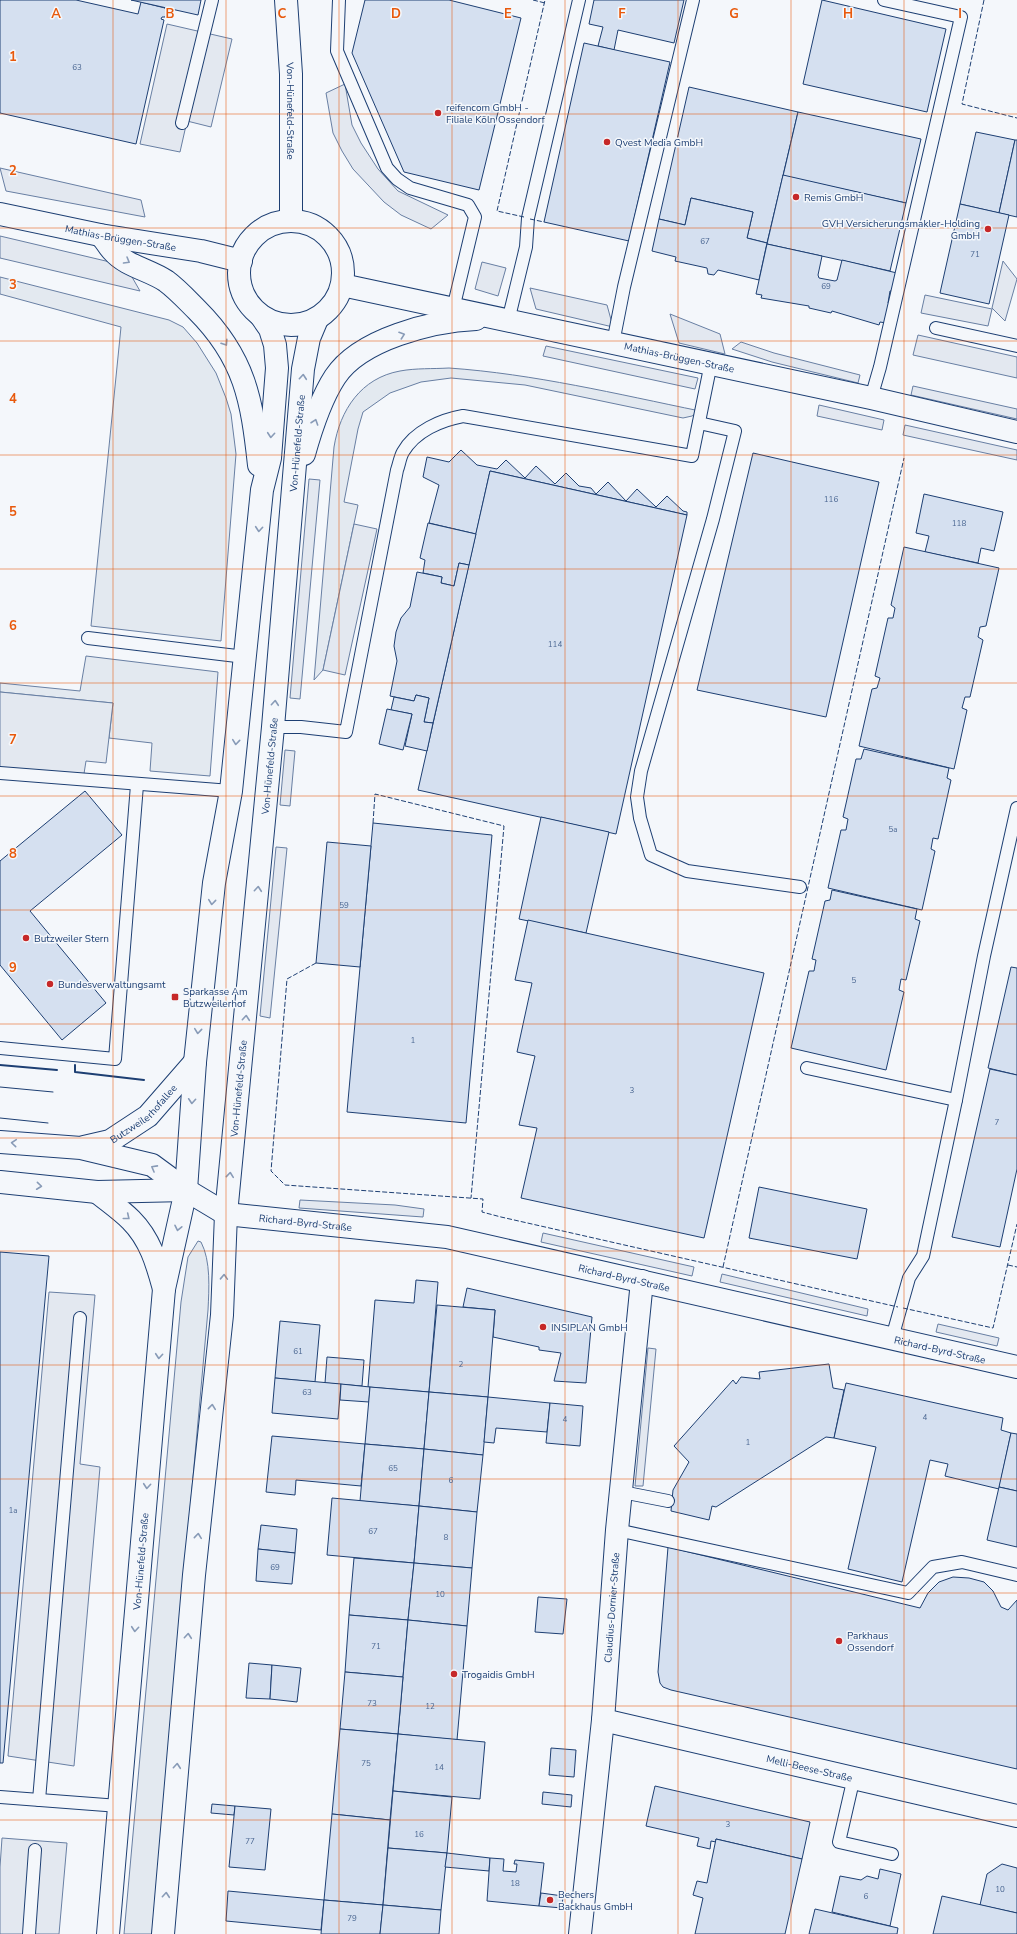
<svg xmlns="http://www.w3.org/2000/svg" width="1017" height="1934" viewBox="0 0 1017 1934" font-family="'Nunito Sans',sans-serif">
<rect width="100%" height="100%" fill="#f4f7fb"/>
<g fill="#e3e9f0" stroke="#687fa3">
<polygon points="0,277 169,320 183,327 197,343 216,373 226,398 231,414 236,454 221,641 91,626 121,327 0,294"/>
<path d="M 449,368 C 534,374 617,394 700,411 L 692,416 L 683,418 L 525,385 L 451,378 L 421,382 L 390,393 L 363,412 L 358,429 L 344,502 L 358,505 L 323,670 L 314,680 L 334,447 C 340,410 361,378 400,371 C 416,368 433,369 449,368 Z"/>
<polygon points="86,656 218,672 210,776 150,771 152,743 109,738 113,703 0,692 0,683 80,691"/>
<path d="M 198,1241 L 201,1242 C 211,1261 209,1289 208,1310 L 152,1934 L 124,1934 L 181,1302 L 188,1257 Z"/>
</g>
<g fill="#e3e8f0" stroke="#687fa3">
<polygon points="167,24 232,39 211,127 187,121 180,152 140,144"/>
<polygon points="345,84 352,125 361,143 378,169 398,191 448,215 431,229 401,215 384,202 353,169 342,151 333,133 326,93"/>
<polygon points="0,168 141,200 145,217 6,191"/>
<polygon points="0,236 110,262 128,270 140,291 0,258"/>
<polygon points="1003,261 1017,279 1005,321 992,308"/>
<polygon points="482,262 506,268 498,296 475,289"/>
<polygon points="530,288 607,305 613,327 536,309"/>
<polygon points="925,295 992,309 988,326 921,313"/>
<polygon points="670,314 720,334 725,354 679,343"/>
<polygon points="918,335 1017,357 1017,378 913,355"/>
<polygon points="741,342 774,353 860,375 858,383 772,362 732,349"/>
<polygon points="546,346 698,378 695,389 543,356"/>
<polygon points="913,386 1017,409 1017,419 911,395"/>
<polygon points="819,405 884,420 882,430 817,416"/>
<polygon points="905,425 1017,450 1017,460 903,435"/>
<polygon points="309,479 320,480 300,699 290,698"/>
<polygon points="354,524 377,529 345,675 323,670"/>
<polygon points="0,692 113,703 106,763 86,761 83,780 0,773"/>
<polygon points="285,750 295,751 290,806 280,805"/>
<polygon points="276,847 287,848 270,1018 260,1016"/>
<polygon points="300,1200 395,1205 424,1209 423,1217 299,1208"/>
<polygon points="543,1233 694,1267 692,1276 541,1242"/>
<polygon points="722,1274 868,1309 867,1316 720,1282"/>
<polygon points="49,1292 95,1295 80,1464 100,1467 74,1766 8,1756"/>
<polygon points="938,1324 999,1338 997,1346 936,1332"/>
<polygon points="648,1348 656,1349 643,1486 635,1486"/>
<polygon points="2,1838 67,1843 59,1934 0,1934 0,1867"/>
</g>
<g fill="#d5e0f0" stroke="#1d3f73">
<polygon points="0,0 76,0 138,14 141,2 165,8 167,13 165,17 162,17 161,19 164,20 136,144 0,113"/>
<polygon points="131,0 201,0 198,15"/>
<polygon points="365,0 449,0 521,18 479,190 404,172 352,53"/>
<polygon points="594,0 684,0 674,43 618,30 614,50 598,46 603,27 589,24"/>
<polygon points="822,0 946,29 927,112 803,84"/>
<polygon points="584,43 670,62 629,241 544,222"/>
<polygon points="689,87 798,112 767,243 747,238 753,212 691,198 685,225 659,219"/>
<polygon points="798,112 921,139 906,203 783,176"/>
<polygon points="976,132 1015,140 999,213 960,204"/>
<polygon points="1015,140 1017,140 1017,217 999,213"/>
<polygon points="783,175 906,203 890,271 767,244"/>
<polygon points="691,198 753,212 747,238 767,243 759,280 718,270 714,275 708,274 707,268 675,261 676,257 652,251 659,219 685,225"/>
<polygon points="960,204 1009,215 989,304 940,293"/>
<polygon points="767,244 822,256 818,275 819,278 835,281 837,280 842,260 897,273 893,291 890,291 888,303 891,304 886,323 880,322 879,325 832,311 831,313 809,308 809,306 761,298 762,295 756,294"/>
<polygon points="461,450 477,465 497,469 506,460 525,478 536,466 555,484 566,473 579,486 591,488 596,494 608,482 626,501 637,489 656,507 667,496 683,511 687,512 687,515 490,471 476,534 429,523 439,485 423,477 427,457 449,462"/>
<polygon points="753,453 879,482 826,717 697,690"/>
<polygon points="490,471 687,515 616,834 418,790"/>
<polygon points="924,494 1003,512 994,551 981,548 978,563 925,552 929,536 916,533"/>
<polygon points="428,523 476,534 469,565 459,563 454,586 441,583 442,577 423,573 425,560 420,558"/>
<polygon points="904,547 999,568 986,626 980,627 978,637 983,640 970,697 965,697 962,708 967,710 954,769 859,746 872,689 877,688 880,678 875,676 888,618 893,618 895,608 891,605"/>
<polygon points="459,563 469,565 433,723 424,722 429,698 416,695 414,701 390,696 397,661 394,646 396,632 401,618 410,607 417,572 442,577 441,583 454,586"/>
<polygon points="416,695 429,698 424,722 433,723 427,751 405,746 412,714 391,710 394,697 414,701"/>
<polygon points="387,709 412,714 403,750 379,744"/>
<polygon points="864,749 949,768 947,778 951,780 938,839 933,838 931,849 935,851 922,910 828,888 841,830 846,830 848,819 843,817 856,759 861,759"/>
<polygon points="85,791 122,835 30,911 106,1003 62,1040 0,965 0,861"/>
<polygon points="541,817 609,832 586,933 519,919"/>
<polygon points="373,823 492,835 466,1123 347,1112"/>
<polygon points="327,842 371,846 360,967 316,963"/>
<polygon points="832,890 917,909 915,919 920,921 906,980 901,979 899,990 904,992 886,1070 791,1048 809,971 814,971 816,960 812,959 825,901 830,900"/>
<polygon points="528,920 764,973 704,1238 521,1198 537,1128 519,1125 535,1056 517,1052 532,983 515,980"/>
<polygon points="1011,967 1017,968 1017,1075 988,1068"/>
<polygon points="990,1069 1017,1075 1017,1169 1000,1247 952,1237"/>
<polygon points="759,1187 867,1209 857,1259 749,1238"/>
<polygon points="0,1252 49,1256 3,1763 0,1763"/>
<polygon points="416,1280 438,1282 429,1392 368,1387 375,1300 414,1303"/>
<polygon points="467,1288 592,1317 586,1383 554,1381 561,1353 539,1350 539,1347 493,1337 495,1310 463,1307"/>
<polygon points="437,1305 495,1310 488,1397 429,1392"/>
<polygon points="280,1321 320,1325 315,1382 275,1378"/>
<polygon points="327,1357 364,1360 362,1386 325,1383"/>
<polygon points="829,1364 833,1388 844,1390 834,1438 826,1437 716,1507 712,1506 709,1520 671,1511 673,1490 689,1462 674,1446 733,1380 736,1384 741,1377 760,1379 759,1372"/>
<polygon points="275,1378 341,1384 338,1419 272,1413"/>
<polygon points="846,1383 1003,1418 1001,1430 1011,1433 999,1489 945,1476 948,1464 930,1460 902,1582 848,1569 876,1447 834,1438"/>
<polygon points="341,1384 370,1387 369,1402 340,1400"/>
<polygon points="370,1387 429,1392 424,1449 365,1444"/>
<polygon points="429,1392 488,1397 483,1455 424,1449"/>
<polygon points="488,1397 550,1403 547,1432 496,1428 494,1443 484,1442"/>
<polygon points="550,1403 583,1406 580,1446 546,1443"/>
<polygon points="1011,1433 1017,1434 1017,1491 999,1487"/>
<polygon points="272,1436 365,1444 361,1486 296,1480 295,1495 266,1492"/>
<polygon points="365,1444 424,1449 419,1506 360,1501"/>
<polygon points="424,1449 483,1455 477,1512 419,1506"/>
<polygon points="999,1487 1017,1491 1017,1547 987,1540"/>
<polygon points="332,1498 419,1506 414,1563 327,1555"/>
<polygon points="419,1506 477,1512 472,1568 414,1563"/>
<polygon points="261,1525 297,1529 295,1553 258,1549"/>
<polygon points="668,1547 920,1608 928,1593 939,1582 953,1577 969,1578 984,1582 993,1591 1001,1607 1008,1610 1017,1600 1017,1769 671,1690 663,1687 660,1683 658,1672"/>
<polygon points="258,1549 295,1553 292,1584 256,1581"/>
<polygon points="354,1558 414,1563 408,1620 349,1615"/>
<polygon points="414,1563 472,1568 467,1626 408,1620"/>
<polygon points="538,1597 567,1599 563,1634 535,1632"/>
<polygon points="349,1615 408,1620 403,1677 345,1672"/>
<polygon points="408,1620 467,1626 457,1740 398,1734"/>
<polygon points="249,1663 272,1665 270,1699 246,1698"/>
<polygon points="272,1665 301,1668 297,1702 270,1699"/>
<polygon points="345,1672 403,1677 398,1734 340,1729"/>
<polygon points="340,1729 398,1734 390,1820 332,1814"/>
<polygon points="398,1734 485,1742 480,1799 393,1791"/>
<polygon points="551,1748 576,1750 574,1777 549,1775"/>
<polygon points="655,1786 810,1822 802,1859 716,1839 716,1842 711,1841 710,1849 697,1846 699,1838 646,1826"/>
<polygon points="393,1791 452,1797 447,1853 388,1848"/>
<polygon points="543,1792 572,1795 571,1807 542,1804"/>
<polygon points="212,1804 235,1806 234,1815 211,1813"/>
<polygon points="235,1806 271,1809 265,1870 229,1867"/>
<polygon points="332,1814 390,1820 383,1905 324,1900"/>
<polygon points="716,1839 802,1859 785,1934 695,1934 703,1898 693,1895 697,1881 707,1883"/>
<polygon points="388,1848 447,1853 441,1910 383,1905"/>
<polygon points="447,1853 490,1858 489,1871 445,1867"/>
<polygon points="490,1858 504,1859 503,1871 516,1872 517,1864 514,1864 515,1860 544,1863 539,1906 487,1901"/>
<polygon points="1002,1864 1017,1868 1017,1913 980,1905 987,1874"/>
<polygon points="880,1869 901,1874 890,1926 832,1912 840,1876 861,1880 867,1876 878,1879"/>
<polygon points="228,1891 324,1900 321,1930 226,1921"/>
<polygon points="541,1893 563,1896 562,1908 539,1906"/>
<polygon points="942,1896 1017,1913 1017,1934 933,1934"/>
<polygon points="324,1900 383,1905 380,1934 321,1934"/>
<polygon points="383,1905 441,1910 439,1934 380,1934"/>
<polygon points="815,1909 898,1928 897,1934 809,1934"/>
</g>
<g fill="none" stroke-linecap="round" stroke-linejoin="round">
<defs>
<g id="lane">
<polyline points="339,0 337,51 387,168 397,179 410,188 468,205 475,217 453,309"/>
<polyline points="182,123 212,0"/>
<polyline points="508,321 526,247 528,218 579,0"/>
<polyline points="936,328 1017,346"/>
<polyline points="613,343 624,287 693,0"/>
<polyline points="871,398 880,367 961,17 884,0"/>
<polyline points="699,423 735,431 713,519 641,771 637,797 640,818 651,855 687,871 800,887"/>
<polyline points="88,638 245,657"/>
<path d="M 273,727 L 301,727 L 346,732 L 397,470 C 399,465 400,457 403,452 C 415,431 441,420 463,416 L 692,456 L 711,363"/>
<polyline points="0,773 231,791"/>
<polyline points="0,1048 115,1059 137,785"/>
<polyline points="807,1068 956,1100 984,956 1017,808"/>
<polyline points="892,1338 909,1278 923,1256 956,1100"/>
<polyline points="622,1492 668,1501"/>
<polyline points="617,1530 908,1593 933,1567 962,1562 1017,1575"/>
<polyline points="854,1777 839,1842 892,1854"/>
<polyline points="0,1797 119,1806"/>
<polyline points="39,1800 80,1318"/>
<polyline points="29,1934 35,1850"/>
</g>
<g id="street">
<path id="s1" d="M 286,0 L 291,74 L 291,221"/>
<path id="s2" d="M 0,1142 L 81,1148 L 152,1165 L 186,1190 L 226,1214 L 447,1237 L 1017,1367"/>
<path id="s3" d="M 84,1147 L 110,1141 L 148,1116 L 195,1062"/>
<polyline points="0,1182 97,1192 186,1190"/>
<path d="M 97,1192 C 108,1201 121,1210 131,1220 C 150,1239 157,1263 164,1289"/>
<path id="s4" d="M 603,1720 L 1017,1816"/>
<path id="s5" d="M 580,1934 L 603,1720 L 617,1530 L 642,1281"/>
</g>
<g id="secondary">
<path id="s6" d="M 0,214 L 100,235 L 201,251 L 241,261"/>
<circle cx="291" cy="273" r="52"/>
<path d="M 100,235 C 106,240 108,246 113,251 C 126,266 150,270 166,281 C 177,289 187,300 197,310 C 245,358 252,400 259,465"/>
<path id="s7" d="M 342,285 L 871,398 L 1017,432"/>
<path d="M 304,454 C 311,429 320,400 335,377 C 360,339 432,321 476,319"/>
<path id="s8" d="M 108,1934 L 164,1289 L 186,1190 L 195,1062 L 214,883 L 231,791 L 262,490 L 270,458 L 277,368 L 275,345 L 270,329 L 261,316"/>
<path id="s9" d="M 163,1934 L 194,1575 L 222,1315 L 226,1214 L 273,727 L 303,369 L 309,338 L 317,319"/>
</g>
</defs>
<use href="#lane" stroke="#1d3f73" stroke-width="14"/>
<use href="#street" stroke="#1d3f73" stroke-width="24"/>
<use href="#secondary" stroke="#1d3f73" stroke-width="24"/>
<use href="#lane" stroke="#f4f7fb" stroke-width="12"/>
<use href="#street" stroke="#f4f7fb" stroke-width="22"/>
<use href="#secondary" stroke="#f4f7fb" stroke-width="22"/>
<g stroke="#1d3f73" stroke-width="1">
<polyline points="0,1087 53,1092"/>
<polyline points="0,1118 48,1123"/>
</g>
<g stroke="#1d3f73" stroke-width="1" stroke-dasharray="5 2" stroke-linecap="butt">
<polyline points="533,0 545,3"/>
<polyline points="984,0 962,104 1017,118"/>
<polyline points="524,217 497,211 545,0"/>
<polyline points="530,219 544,222"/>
<polyline points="373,823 375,794 504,826 471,1198"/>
<polyline points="316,963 287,979 271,1171 285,1185 483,1199 482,1212 501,1217 898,1307"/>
<polyline points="1008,1265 1017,1267"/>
<polyline points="723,1267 904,458"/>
<polyline points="903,1308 993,1328 1017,1224"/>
</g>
<g stroke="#1d3f73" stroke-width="2">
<polyline points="0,1065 57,1070"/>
<polyline points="75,1065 75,1072 144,1080"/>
</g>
</g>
<defs><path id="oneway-chevron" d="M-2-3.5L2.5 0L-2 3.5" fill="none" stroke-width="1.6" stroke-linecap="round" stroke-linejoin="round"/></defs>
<g stroke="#889bb7">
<use href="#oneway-chevron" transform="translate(127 261) rotate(30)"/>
<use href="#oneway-chevron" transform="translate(402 335) rotate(-19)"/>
<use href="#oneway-chevron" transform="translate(225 343) rotate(57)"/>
<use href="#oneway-chevron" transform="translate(303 377) rotate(-85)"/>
<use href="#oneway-chevron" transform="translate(315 422) rotate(-71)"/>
<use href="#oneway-chevron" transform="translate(271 435) rotate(95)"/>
<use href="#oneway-chevron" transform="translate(259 529) rotate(95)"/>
<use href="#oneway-chevron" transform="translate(275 703) rotate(-85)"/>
<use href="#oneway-chevron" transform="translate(236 742) rotate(96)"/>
<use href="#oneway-chevron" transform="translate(258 889) rotate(-85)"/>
<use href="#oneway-chevron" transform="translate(212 902) rotate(96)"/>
<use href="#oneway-chevron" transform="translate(246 1018) rotate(-85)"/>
<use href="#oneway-chevron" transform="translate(198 1031) rotate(96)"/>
<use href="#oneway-chevron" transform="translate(192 1101) rotate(94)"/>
<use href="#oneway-chevron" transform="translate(14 1143) rotate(-175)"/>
<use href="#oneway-chevron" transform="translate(154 1168) rotate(-151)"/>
<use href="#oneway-chevron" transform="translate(230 1175) rotate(-84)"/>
<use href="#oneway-chevron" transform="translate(39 1186) rotate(6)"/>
<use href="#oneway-chevron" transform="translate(127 1217) rotate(39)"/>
<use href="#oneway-chevron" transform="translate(178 1228) rotate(102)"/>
<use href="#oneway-chevron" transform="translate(224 1277) rotate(-88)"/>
<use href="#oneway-chevron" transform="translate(159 1356) rotate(95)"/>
<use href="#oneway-chevron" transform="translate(212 1407) rotate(-84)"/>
<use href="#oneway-chevron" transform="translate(147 1486) rotate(95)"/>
<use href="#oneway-chevron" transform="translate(198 1536) rotate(-84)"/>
<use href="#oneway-chevron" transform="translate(135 1629) rotate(95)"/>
<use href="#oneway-chevron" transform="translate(188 1636) rotate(-85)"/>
<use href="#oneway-chevron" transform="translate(177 1766) rotate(-85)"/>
<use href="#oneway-chevron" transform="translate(166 1895) rotate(-85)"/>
</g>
<path fill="none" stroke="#e8590c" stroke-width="1" stroke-opacity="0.55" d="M 113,0 L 113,1934M 226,0 L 226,1934M 339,0 L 339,1934M 452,0 L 452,1934M 565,0 L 565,1934M 678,0 L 678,1934M 791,0 L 791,1934M 904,0 L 904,1934M 0,114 L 1017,114M 0,228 L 1017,228M 0,341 L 1017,341M 0,455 L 1017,455M 0,569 L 1017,569M 0,683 L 1017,683M 0,796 L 1017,796M 0,910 L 1017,910M 0,1024 L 1017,1024M 0,1138 L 1017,1138M 0,1251 L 1017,1251M 0,1365 L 1017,1365M 0,1479 L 1017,1479M 0,1593 L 1017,1593M 0,1706 L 1017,1706M 0,1820 L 1017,1820"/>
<g fill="#c62828" stroke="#f4f7fb" stroke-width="1.5">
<circle cx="438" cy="113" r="4"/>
<circle cx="607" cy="142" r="4"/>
<circle cx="796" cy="197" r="4"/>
<circle cx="988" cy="229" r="4"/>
<circle cx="26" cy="938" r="4"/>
<circle cx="50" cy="984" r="4"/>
<rect x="171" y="993" width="8" height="8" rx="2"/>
<circle cx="543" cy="1327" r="4"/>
<circle cx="839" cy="1641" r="4"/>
<circle cx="454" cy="1674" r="4"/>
<circle cx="550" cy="1900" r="4"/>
</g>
<g text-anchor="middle" stroke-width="3" stroke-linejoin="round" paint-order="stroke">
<g font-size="8" fill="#4b6792">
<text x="77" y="70">63</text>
<text x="705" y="244">67</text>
<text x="975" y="257">71</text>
<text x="826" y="289">69</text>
<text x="831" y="502">116</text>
<text x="959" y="526">118</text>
<text x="555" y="647">114</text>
<text x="893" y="832">5a</text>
<text x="344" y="908">59</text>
<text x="854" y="983">5</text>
<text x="413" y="1043">1</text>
<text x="632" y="1093">3</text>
<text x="997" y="1125">7</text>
<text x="298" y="1354">61</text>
<text x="461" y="1367">2</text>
<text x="307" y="1395">63</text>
<text x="925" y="1420">4</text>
<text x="565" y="1422">4</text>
<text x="748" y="1445">1</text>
<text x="393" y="1471">65</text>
<text x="451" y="1483">6</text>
<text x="13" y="1513">1a</text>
<text x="373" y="1534">67</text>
<text x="446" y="1540">8</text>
<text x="275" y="1570">69</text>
<text x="440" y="1597">10</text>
<text x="376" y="1649">71</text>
<text x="372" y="1706">73</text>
<text x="430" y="1709">12</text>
<text x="366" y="1766">75</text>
<text x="439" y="1770">14</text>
<text x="728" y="1827">3</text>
<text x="419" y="1837">16</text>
<text x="250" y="1844">77</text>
<text x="515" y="1886">18</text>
<text x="1000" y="1892">10</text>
<text x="866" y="1899">6</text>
<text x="352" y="1921">79</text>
</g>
<g font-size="10" fill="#1d3f73" stroke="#f4f7fb" text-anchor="start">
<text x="446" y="111">reifencom GmbH -<tspan x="446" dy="12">Filiale Köln Ossendorf</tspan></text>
<text x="615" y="146">Qvest Media GmbH</text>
<text x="804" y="201">Remis GmbH</text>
<text x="980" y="227" text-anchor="end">GVH Versicherungsmakler-Holding<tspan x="980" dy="12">GmbH</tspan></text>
<text x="34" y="942">Butzweiler Stern</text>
<text x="58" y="988">Bundesverwaltungsamt</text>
<text x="183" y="995">Sparkasse Am<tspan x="183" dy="12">Butzweilerhof</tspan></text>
<text x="551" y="1331">INSIPLAN GmbH</text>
<text x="847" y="1639">Parkhaus<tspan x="847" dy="12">Ossendorf</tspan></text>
<text x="462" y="1678">Trogaidis GmbH</text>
<text x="558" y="1898">Bechers<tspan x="558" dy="12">Backhaus GmbH</tspan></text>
</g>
<g font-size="10" fill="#1d3f73" stroke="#f4f7fb">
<text dy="4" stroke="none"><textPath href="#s1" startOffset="111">Von-Hünefeld-Straße</textPath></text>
<text dy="4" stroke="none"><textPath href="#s6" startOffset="123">Mathias-Brüggen-Straße</textPath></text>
<text dy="4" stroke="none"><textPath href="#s7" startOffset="345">Mathias-Brüggen-Straße</textPath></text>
<text dy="4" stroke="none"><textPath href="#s9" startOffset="1497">Von-Hünefeld-Straße</textPath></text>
<text dy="4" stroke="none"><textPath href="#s9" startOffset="1173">Von-Hünefeld-Straße</textPath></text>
<text dy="4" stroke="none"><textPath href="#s9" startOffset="849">Von-Hünefeld-Straße</textPath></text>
<text dy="4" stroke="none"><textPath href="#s3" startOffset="70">Butzweilerhofallee</textPath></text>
<text dy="4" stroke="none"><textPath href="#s2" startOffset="323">Richard-Byrd-Straße</textPath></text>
<text dy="4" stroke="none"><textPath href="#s2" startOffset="647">Richard-Byrd-Straße</textPath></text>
<text dy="4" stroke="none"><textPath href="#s2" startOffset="971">Richard-Byrd-Straße</textPath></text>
<text dy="4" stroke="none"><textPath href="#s8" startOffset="374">Von-Hünefeld-Straße</textPath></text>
<text dy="4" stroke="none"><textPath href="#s5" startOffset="328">Claudius-Dornier-Straße</textPath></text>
<text dy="4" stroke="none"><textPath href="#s4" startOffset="212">Melli-Beese-Straße</textPath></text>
</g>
</g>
<g font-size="13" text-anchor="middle" font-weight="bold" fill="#e8590c" stroke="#f4f7fb" stroke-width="3" stroke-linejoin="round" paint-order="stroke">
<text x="56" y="18">A</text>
<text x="170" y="18">B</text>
<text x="282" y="18">C</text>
<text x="396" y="18">D</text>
<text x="508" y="18">E</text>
<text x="622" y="18">F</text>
<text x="734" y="18">G</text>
<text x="848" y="18">H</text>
<text x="960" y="18">I</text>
<text x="13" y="61">1</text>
<text x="13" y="175">2</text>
<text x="13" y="289">3</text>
<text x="13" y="403">4</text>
<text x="13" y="516">5</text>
<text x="13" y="630">6</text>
<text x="13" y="744">7</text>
<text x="13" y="858">8</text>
<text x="13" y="972">9</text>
</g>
</svg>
